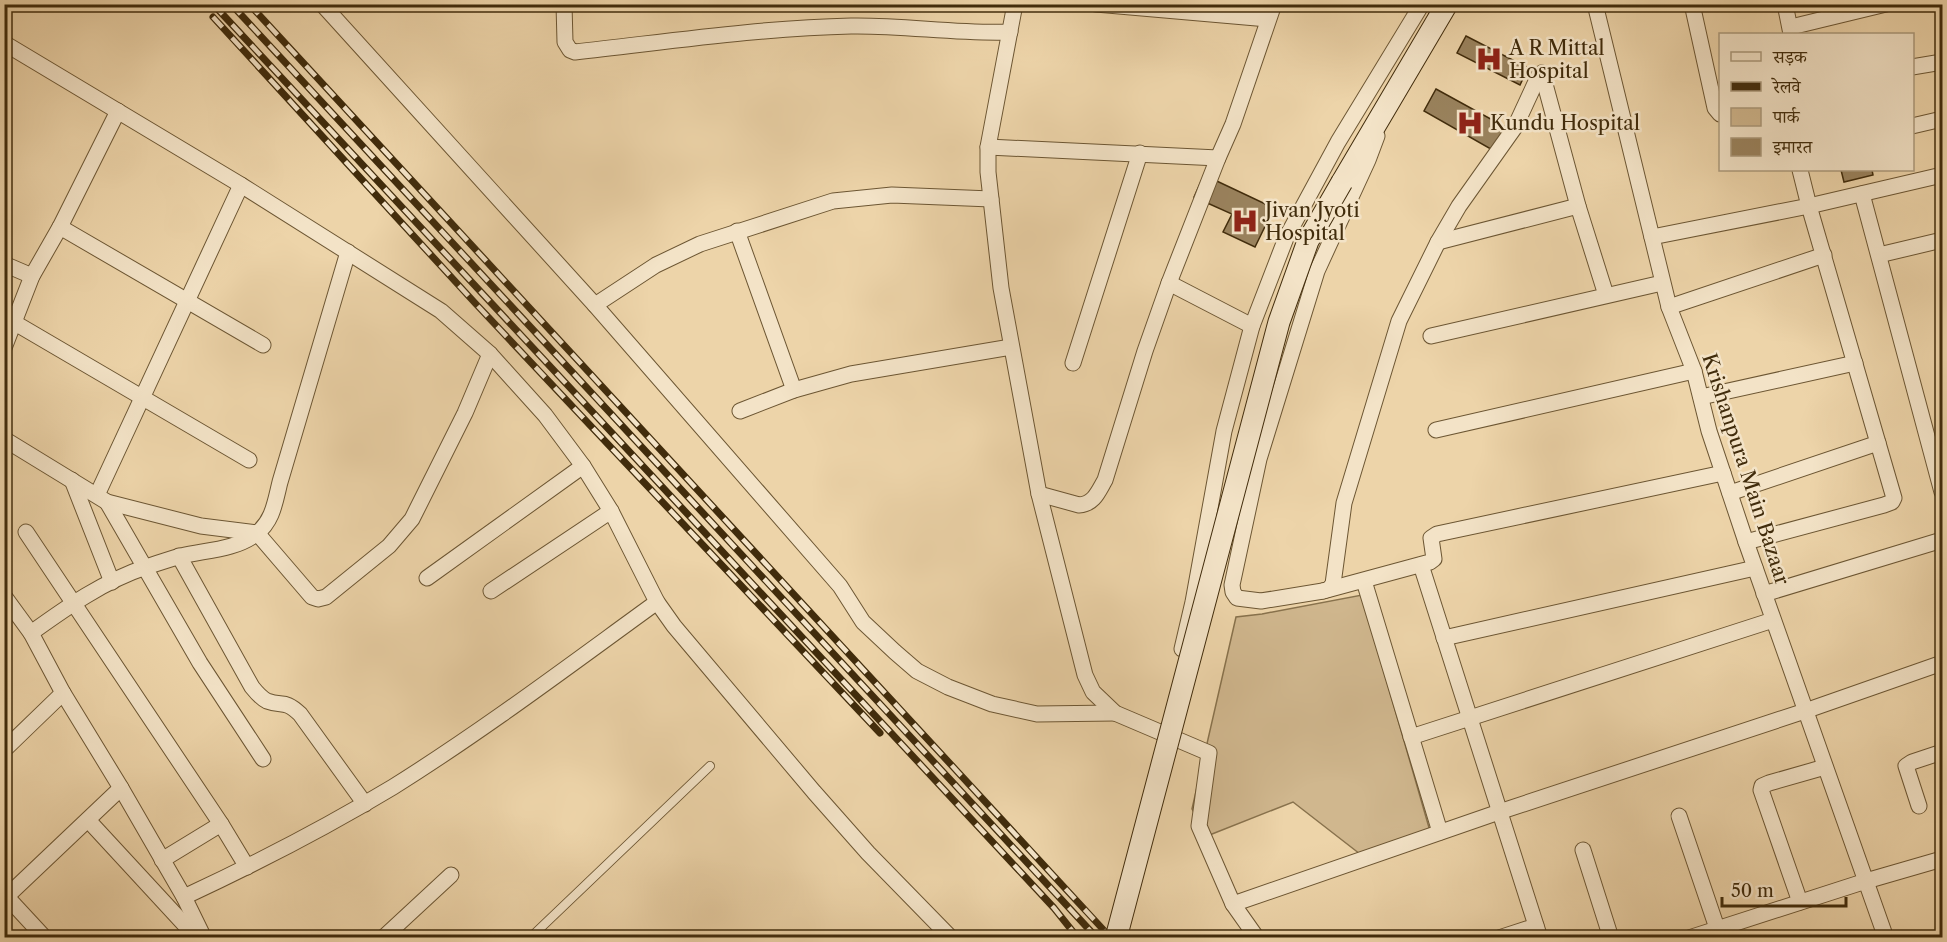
<svg xmlns="http://www.w3.org/2000/svg" width="1947" height="942" viewBox="0 0 1947 942" font-family="'Libre Caslon Text','Noto Serif Devanagari',serif">
<rect width="100%" height="100%" fill="#edd4a9"/>
<filter id="stains"><feTurbulence type="fractalNoise" baseFrequency=".00333" numOctaves="4"/><feColorMatrix values="0 0 0 0 .2 0 0 0 0 .09 0 0 0 0 .02 0 0 0 .5 -.17"/></filter>
<radialGradient id="worn" r=".72"><stop offset=".6" stop-color="#630" stop-opacity="0"/><stop offset="1" stop-color="#630" stop-opacity=".3"/></radialGradient>
<polygon fill="#d0b78e" stroke="#88724d" stroke-width="1.5" points="1362,595 1430,831 1360,854 1293,802 1207,836 1192,809 1236,617 1262,614"/>
<g fill="#9a835e" stroke="#412c0c" stroke-width="1.5">
<polygon points="1466,36 1528,68 1520,85 1457,53"/>
<polygon points="1436,89 1509,129 1496,152 1424,111"/>
<polygon points="1841,170 1872,170 1873,175 1844,182"/>
<polygon points="1204,175 1274,208 1255,247 1223,232 1232,214 1194,197"/>
</g>
<g fill="none" stroke-linecap="round" stroke-linejoin="round">
<defs>
<polyline id="lane" points="530,938 710,766"/>
<g id="street">
<polyline points="322,4 595,305 840,586 863,622 895,652 917,671 948,687 992,704 1037,714 1115,713"/>
<path d="M 564,4 L 565,42 L 570,50 L 575,52 C 666,42 759,28 851,26 C 904,25 957,34 1010,32"/>
<polyline points="1015,4 988,147 988,172 1001,288 1039,494 1085,675 1093,692 1115,713 1209,753 1199,826 1233,904 1257,938"/>
<polyline points="1096,4 1268,19"/>
<polyline points="1595,4 1669,307 1694,371 1709,431 1746,542 1886,938"/>
<polyline points="1692,4 1715,108 1720,114"/>
<polyline points="1785,4 1791,34"/>
<polyline points="1791,27 1886,4"/>
<polyline points="4,43 241,185 441,311 490,354 545,415 583,466 611,511 657,602 674,626 814,792 868,853 951,938"/>
<polyline points="1912,67 1942,62"/>
<polyline points="1542,73 1578,206 1606,295"/>
<polyline points="1912,126 1942,119"/>
<polyline points="1377,136 1368,160 1317,271 1259,459 1232,585 1233,592 1237,598 1261,601 1323,591 1430,562 1434,559 1431,538 1437,534 1723,473"/>
<polyline points="988,147 1218,158"/>
<polyline points="1862,194 1942,492"/>
<polyline points="60,227 263,345"/>
<polyline points="737,231 794,390"/>
<polyline points="1652,237 1809,206 1942,175"/>
<polyline points="1438,242 1578,206"/>
<polyline points="1879,255 1942,240"/>
<polyline points="4,264 32,276"/>
<polyline points="1169,283 1252,326"/>
<polyline points="595,305 656,265 700,244 833,201 892,195 991,199"/>
<polyline points="1669,307 1824,255"/>
<polyline points="15,323 249,460"/>
<polyline points="1431,336 1662,283"/>
<polyline points="4,348 32,276 60,227 118,111"/>
<polyline points="1073,363 1140,153"/>
<polyline points="1701,397 1855,363"/>
<polyline points="740,411 794,390 851,374 1011,347"/>
<polyline points="1436,430 1694,371"/>
<polyline points="4,439 107,502 201,526 257,533 312,597 318,599 326,597 389,546 412,519 465,413 490,354"/>
<polyline points="72,480 112,582"/>
<polyline points="1730,493 1878,443"/>
<path d="M 1039,494 L 1079,505 C 1094,504 1098,492 1105,480 L 1145,351 L 1169,283 L 1218,158 L 1233,124 L 1274,4"/>
<polyline points="97,495 241,185"/>
<polyline points="107,502 200,663 263,759"/>
<polyline points="26,532 221,824 247,867"/>
<polyline points="1746,542 1884,505 1892,502 1894,498 1809,206 1800,170"/>
<path d="M 179,556 L 252,687 C 256,692 261,698 267,701 C 283,707 284,699 300,714 L 365,804"/>
<polyline points="1421,565 1540,938"/>
<polyline points="427,578 583,466"/>
<polyline points="1364,581 1440,832"/>
<polyline points="491,591 611,511"/>
<polyline points="1323,591 1329,589 1333,584 1344,503 1399,321 1438,242 1459,206 1515,127 1539,75 1542,73"/>
<polyline points="1764,594 1942,540"/>
<polyline points="4,596 31,633 63,693 121,788 184,897 204,938"/>
<path d="M 31,633 C 67,607 104,581 146,567 C 158,563 170,559 181,556 C 206,550 235,550 256,534 C 273,521 275,502 280,482 L 348,252"/>
<polyline points="1444,638 1755,568"/>
<polyline points="1182,649 1193,602 1224,431 1252,326 1286,238 1338,142 1422,4"/>
<polyline points="1411,737 1773,620"/>
<polyline points="4,750 63,693"/>
<polyline points="1919,806 1906,766 1912,762 1942,752"/>
<polyline points="1679,816 1717,928"/>
<polyline points="88,820 197,938"/>
<polyline points="1583,850 1611,938"/>
<polyline points="162,860 221,824"/>
<polyline points="7,897 45,938"/>
<path d="M 184,897 C 255,864 325,828 393,787 C 484,730 570,665 657,602"/>
<polyline points="4,899 121,788"/>
<polyline points="1800,902 1761,790 1762,786 1769,783 1825,767"/>
<polyline points="1233,904 1499,812 1805,711 1942,663"/>
<polyline points="383,938 451,875"/>
<polyline points="1499,938 1536,926"/>
<polyline points="1689,938 1866,881 1942,859"/>
</g>
<polyline id="secondary" points="1342,182 1447,4"/>
</defs>
<use href="#lane" stroke="#6c5633" stroke-width="10"/>
<use href="#street" stroke="#6c5633" stroke-width="17"/>
<use href="#secondary" stroke="#412c0c" stroke-width="23"/>
<use href="#lane" stroke="#f3e3c7" stroke-width="8"/>
<use href="#street" stroke="#f3e3c7" stroke-width="15"/>
<use href="#secondary" stroke="#f3e3c7" stroke-width="21"/>
<defs>
<g id="rail">
<polyline points="213,4 1054,908 1078,938"/>
<polyline points="231,4 1097,938"/>
<polyline points="249,4 1111,938"/>
<polyline points="213,17 475,303 880,733"/>
</g>
</defs>
<use href="#rail" stroke="#412c0c" stroke-width="7"/>
<use href="#rail" stroke="#f3e3c7" stroke-width="4.5" stroke-dasharray="14" stroke-linecap="butt"/>
<defs>
<polyline id="secondary-bridge" points="1116,938 1279,322 1308,241 1342,182"/>
</defs>
<use href="#secondary-bridge" stroke="#412c0c" stroke-width="23" stroke-linecap="butt"/>
<use href="#secondary-bridge" stroke="#f3e3c7" stroke-width="21"/>
</g>
<defs>
<symbol id="hospital-bare" viewBox="-9 -9 18 18"><path d="M-5-5h3v3.5h4V-5h3V5h-3V1.5h-4V5h-3Z" fill="#8f2418" stroke="#f3e3c7" stroke-width="2.5" paint-order="stroke"/></symbol>
</defs>
<g fill-rule="evenodd">
<use href="#hospital-bare" x="1470" y="40" width="38" height="38"/>
<use href="#hospital-bare" x="1451" y="104" width="38" height="38"/>
<use href="#hospital-bare" x="1226" y="202" width="38" height="38"/>
</g>
<g text-anchor="middle" stroke-width="5" stroke-linejoin="round" paint-order="stroke">
<g font-size="20" fill="#412c0c" stroke="#f3e3c7" text-anchor="start">
<text x="1509" y="55">A R Mittal<tspan x="1509" dy="23">Hospital</tspan></text>
<text x="1490" y="130">Kundu Hospital</text>
<text x="1265" y="217">Jivan Jyoti<tspan x="1265" dy="23">Hospital</tspan></text>
</g>
<g font-size="20" fill="#412c0c" stroke="#f3e3c7">
<text transform="translate(1746 469) rotate(72)" y="7">Krishanpura Main Bazaar</text>
</g>
</g>
<rect width="1947" height="942" fill="none" stroke="#edd4a9" stroke-width="24"/>
<rect x="6" y="6" width="1935" height="930" fill="none" stroke="#412c0c" stroke-width="3"/>
<rect x="12" y="12" width="1923" height="918" fill="none" stroke="#412c0c" stroke-width="1.5"/>
<rect x="1719" y="33" width="195" height="138" fill="#f3e3c7" stroke="#ac9a7c" stroke-width="1.5"/>
<rect x="1731" y="52" width="30" height="9" fill="#f3e3c7" stroke="#ac9a7c" stroke-width="1.5"/>
<text x="1773" y="63" font-size="18" fill="#412c0c">सड़क</text>
<rect x="1731" y="82" width="30" height="9" fill="#412c0c" stroke="#ac9a7c" stroke-width="1.5"/>
<text x="1773" y="93" font-size="18" fill="#412c0c">रेलवे</text>
<rect x="1731" y="108" width="30" height="18" fill="#d0b78e" stroke="#ac9a7c" stroke-width="1.5"/>
<text x="1773" y="123" font-size="18" fill="#412c0c">पार्क</text>
<rect x="1731" y="138" width="30" height="18" fill="#9a835e" stroke="#ac9a7c" stroke-width="1.5"/>
<text x="1773" y="153" font-size="18" fill="#412c0c">इमारत</text>
<path d="M1722 897v9h124v-9" fill="none" stroke="#412c0c" stroke-width="3"/>
<text x="1731" y="897" font-size="18" fill="#412c0c" stroke="#f3e3c7" stroke-width="4.5" paint-order="stroke">50 m</text>
<rect width="100%" height="100%" filter="url(#stains)"/>
<rect width="100%" height="100%" fill="url(#worn)"/>
</svg>
